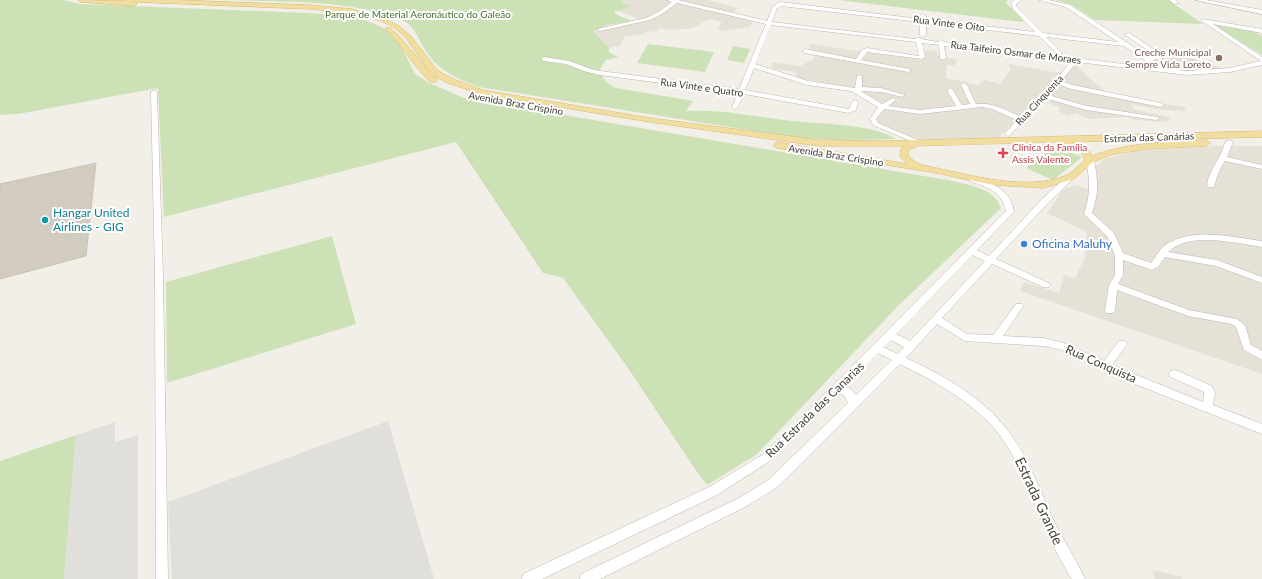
<svg xmlns="http://www.w3.org/2000/svg" width="1262" height="579" viewBox="0 0 1262 579" font-family="Lato,sans-serif">
<rect width="100%" height="100%" fill="#f2efe8"/>
<g fill="#e5e1d7">
<polygon points="625,0 707,0 738,8 732,15 754,20 750,27 723,31 717,28 722,22 709,19 695,27 685,29 672,30 659,28 656,32 647,31 643,34 624,37 620,46 609,48 593,31 604,29 607,27 642,21 620,11 629,6 621,2"/>
<polygon points="810,44 922,60 926,50 937,51 937,55 957,60 955,65 947,65 946,78 978,85 985,80 1000,84 1011,69 1009,67 1009,64 1065,74 1076,65 1090,79 1106,92 1135,99 1185,107 1186,111 1155,109 1131,104 1133,109 1172,118 1165,122 1136,120 1126,117 1089,119 1075,113 1069,116 1058,111 1061,108 1035,98 1022,115 997,139 918,139 882,125 876,121 875,117 885,109 856,88 803,79 796,77 796,72 774,69 772,67 771,62 800,66 814,59 815,52 810,49"/>
<polygon points="1213,146 1262,146 1262,374 1020,291 1024,282 1059,293 1064,275 1075,279 1085,257 1087,232 1047,213 1062,191 1074,185 1096,191 1096,166 1104,159 1136,151"/>
<polygon points="1152,570 1180,576 1182,579 1155,579"/>
</g>
<g fill="#cce1b6">
<path d="M 0,0 L 63,0 L 80,4 L 308,13 L 357,17 L 382,27 L 398,40 L 415,74 L 429,83 L 464,98 L 953,181 C 971,186 994,188 1001,208 L 899,305 L 756,455 L 707,485 L 697,472 L 628,368 L 563,278 L 543,273 L 456,142 L 164,217 L 158,88 L 18,114 L 0,115 Z"/>
<path d="M 233,0 L 625,0 L 621,2 L 630,6 L 620,11 L 615,11 L 615,14 L 632,21 L 607,25 L 593,31 L 609,48 L 609,52 L 618,57 L 606,60 L 600,69 C 603,80 606,83 616,88 L 693,101 L 686,111 C 720,109 751,116 784,120 C 814,124 872,123 896,139 L 835,140 L 793,137 L 479,87 C 458,79 438,71 425,50 C 419,40 415,27 404,21 C 399,18 392,17 387,15 C 340,0 283,2 233,0 Z"/>
<polygon points="838,0 1008,0 1006,3 1024,20 1022,22"/>
<polygon points="1056,0 1168,0 1203,24 1095,20 1072,5"/>
<polygon points="1214,25 1257,32 1257,34 1262,35 1262,55"/>
<polygon points="648,44 714,52 705,72 637,63"/>
<polygon points="733,46 750,49 744,63 727,60"/>
<polygon points="1054,146 1082,157 1053,180 1026,168"/>
<polygon points="332,236 356,324 167,383 166,282"/>
<polygon points="76,435 64,579 0,579 0,461"/>
</g>
<g fill="#e1dfdc">
<polygon points="1184,56 1221,68 1226,70 1199,72 1169,69 1154,60"/>
<polygon points="388,421 434,579 172,579 168,502"/>
<polygon points="115,422 115,442 138,435 138,579 64,579 76,435"/>
</g>
<polygon fill="#d2cbbf" stroke="#ccc3b3" points="96,163 86,256 0,279 0,184"/>
<g fill="none" stroke-linecap="round" stroke-linejoin="round">
<defs>
<g id="minor">
<path d="M 667,0 L 678,0 L 767,21 L 773,6 L 780,2 L 920,19 L 920,16 L 923,14 L 926,16 L 926,19 L 1035,32 L 1013,9 L 1011,2 L 1015,0 L 1022,0 L 1016,4 L 1017,7 L 1043,33 L 1118,42 L 1066,7 L 1039,0 L 1049,0 L 1070,5 L 1149,57 L 1156,56 L 1124,34 L 1129,33 L 1164,56 L 1164,58 L 1153,60 L 1164,68 L 1187,71 L 1230,68 L 1261,61 L 1202,21 L 1202,19 L 1262,29 L 1262,33 L 1213,24 L 1262,57 L 1262,65 L 1230,72 L 1187,75 L 1077,62 L 1061,81 L 1073,85 L 1161,103 L 1164,105 L 1161,107 L 1071,89 L 1058,84 L 1048,95 L 1087,106 L 1158,117 L 1159,118 L 1156,120 L 1086,110 L 1045,98 L 1010,135 L 1008,136 L 1005,134 L 1017,120 L 992,109 L 982,107 L 920,114 L 884,109 L 876,119 L 878,123 L 922,142 L 924,143 L 920,145 L 873,125 L 870,119 L 878,107 L 851,91 L 807,85 L 754,68 L 745,90 L 849,109 L 852,102 L 855,100 L 858,102 L 856,110 L 849,113 L 744,94 L 738,107 L 735,109 L 732,107 L 738,93 L 600,75 L 587,72 L 566,64 L 544,61 L 541,59 L 544,57 L 569,61 L 591,69 L 600,71 L 739,89 L 766,24 L 677,3 L 662,14 L 650,20 L 600,31 L 597,29 L 646,18 L 658,12 L 672,2 ZM 781,6 L 920,22 L 920,35 L 923,37 L 926,35 L 926,23 L 1039,36 L 1059,55 L 1062,53 L 1046,37 L 1124,46 L 1156,68 L 944,42 L 941,40 L 938,42 L 921,39 L 918,37 L 915,39 L 772,22 L 777,8 ZM 771,25 L 916,42 L 919,56 L 867,48 L 862,50 L 856,59 L 805,49 L 802,51 L 805,53 L 908,72 L 910,71 L 910,69 L 861,60 L 867,52 L 922,59 L 925,57 L 922,43 L 939,45 L 940,58 L 943,60 L 946,58 L 944,46 L 1071,61 L 1055,81 L 1020,116 C 1006,110 992,102 976,104 L 967,85 L 964,83 L 961,85 L 970,104 L 962,105 L 952,89 L 950,88 L 947,90 L 956,106 L 920,110 L 888,106 L 896,100 L 893,98 L 882,104 L 861,91 L 881,92 L 902,97 L 905,95 L 881,88 L 862,87 L 862,75 L 857,76 L 855,88 L 808,81 L 755,64 Z"/>
<polygon points="1169,0 1175,0 1179,3 1174,4"/>
<polygon points="1195,0 1206,0 1262,10 1262,14"/>
<polygon points="154,90 157,92 163,276 168,579 156,579 155,276 151,92"/>
<path d="M 1229,140 L 1233,142 L 1227,157 L 1262,165 L 1262,169 L 1225,161 C 1218,171 1217,177 1214,187 L 1208,187 L 1207,185 C 1209,169 1222,158 1225,142 Z"/>
<path d="M 1087,158 L 1090,158 L 1094,160 C 1098,182 1099,192 1092,213 L 1114,233 L 1123,253 L 1151,263 C 1156,257 1159,249 1167,244 C 1194,227 1232,237 1262,241 L 1262,247 C 1236,243 1189,231 1168,252 L 1217,260 L 1262,277 L 1262,283 L 1216,266 L 1165,257 L 1158,267 L 1152,270 L 1123,260 L 1123,275 L 1118,284 L 1189,310 L 1237,319 L 1245,325 L 1251,345 L 1262,351 L 1262,360 L 1244,350 L 1236,327 L 1232,324 L 1188,316 L 1117,290 L 1115,311 L 1113,313 L 1107,313 L 1105,311 L 1109,285 L 1115,275 L 1115,255 L 1107,236 L 1084,214 C 1091,192 1090,182 1086,160 Z"/>
<path d="M 1068,175 L 1074,175 L 1075,177 L 1047,204 L 996,259 L 1049,283 L 1050,285 L 1049,287 L 1043,287 L 992,264 L 942,318 L 967,334 L 993,335 L 1016,304 L 1022,304 L 1024,306 L 1022,308 L 1003,336 L 1043,338 L 1064,343 L 1104,361 L 1119,341 L 1125,341 L 1127,344 L 1125,347 L 1112,365 L 1203,402 L 1204,392 L 1170,377 L 1169,374 L 1170,371 L 1174,370 L 1178,371 L 1212,386 L 1215,393 L 1213,405 L 1262,424 L 1262,434 L 1117,377 L 1062,350 L 1043,346 L 965,341 L 937,324 L 906,358 C 947,377 988,400 1014,439 C 1031,465 1042,495 1055,523 C 1064,542 1077,560 1085,579 L 1072,579 L 1069,575 C 1057,554 1046,532 1037,510 C 1025,482 1014,452 995,429 C 969,400 934,381 900,364 L 799,466 L 776,488 L 747,506 L 600,579 L 580,579 L 581,574 L 739,498 L 768,480 L 848,403 L 844,395 L 838,394 L 770,461 L 717,495 L 542,579 L 522,579 L 523,574 L 709,487 L 762,455 L 786,433 L 1006,211 C 1003,191 985,186 969,181 L 969,177 C 975,176 980,179 985,181 C 1000,187 1011,194 1014,211 L 1013,213 L 977,250 L 989,256 L 1041,200 ZM 972,255 L 985,261 L 910,341 L 896,334 ZM 891,340 L 904,347 L 898,354 L 883,347 ZM 878,353 L 892,360 L 856,395 L 851,389 L 845,387 Z"/>
</g>
<g id="major">
<path d="M 78,0 L 125,1 L 124,0 L 176,0 L 310,5 L 352,9 L 385,19 L 399,26 L 411,36 L 437,70 L 451,78 L 482,90 L 650,118 L 819,140 L 885,141 L 1262,131 L 1262,137 L 1071,142 L 1087,148 L 1092,156 C 1128,142 1168,142 1206,140 L 1210,143 L 1206,146 L 1146,149 L 1110,155 L 1093,162 L 1074,179 L 1043,188 L 993,185 L 931,172 L 777,148 L 773,145 L 777,142 L 907,164 L 900,156 L 901,149 L 904,146 L 819,146 L 650,122 L 480,94 L 445,82 L 431,74 L 406,38 L 395,28 L 381,21 L 351,13 L 310,9 L 134,2 L 137,4 L 134,6 L 81,2 ZM 1061,142 L 1081,152 L 1085,160 C 1080,164 1073,172 1067,175 C 1027,193 963,173 922,165 L 914,161 L 908,155 L 909,150 L 917,146 Z"/>
<path d="M 386,28 L 390,28 C 408,42 418,63 436,78 L 436,82 L 430,82 C 413,66 403,45 386,30 Z"/>
</g>
</defs>
<use href="#minor" stroke="#bcb7ac" stroke-width="1"/>
<use href="#major" stroke="#d5ba73" stroke-width="1"/>
<use href="#minor" fill="#fff" fill-rule="evenodd"/>
<use href="#major" fill="#f2dda1" fill-rule="evenodd"/>
</g>
<circle fill="#8d6e63" stroke="#fff" stroke-width="1.5" cx="1219" cy="58" r="4"/>
<path fill="#e0444e" stroke="#fff" stroke-width="1.5" d="M1001 147h4v4h4v4h-4v4h-4v-4h-4v-4h4z"/>
<circle fill="#0f9aa8" stroke="#fff" stroke-width="1.5" cx="45" cy="220" r="4"/>
<circle fill="#3f7fe0" stroke="#fff" stroke-width="1.5" cx="1024" cy="244" r="4"/>
<g text-anchor="middle" stroke-width="4" stroke-linejoin="round" paint-order="stroke">
<g font-size="10" fill="#476f32" stroke="#fff">
<text x="418" y="18">Parque de Material Aeronáutico do Galeão</text>
</g>
<g font-size="10" fill="#444038" stroke="#fff">
<text transform="translate(949 23) rotate(7)" y="4">Rua Vinte e Oito</text>
<text transform="translate(1016 52) rotate(7)" y="4">Rua Taifeiro Osmar de Moraes</text>
<text transform="translate(702 87) rotate(8)" y="4">Rua Vinte e Quatro</text>
<text transform="translate(1039 100) rotate(-47)" y="4">Rua Cinquenta</text>
<text transform="translate(516 103) rotate(10)" y="4">Avenida Braz Crispino</text>
<text transform="translate(1149 137) rotate(-2)" y="4">Estrada das Canárias</text>
<text transform="translate(836 155) rotate(9)" y="4">Avenida Braz Crispino</text>
</g>
<g font-size="10" fill="#785e54" stroke="#fff" text-anchor="end">
<text x="1211" y="56">Creche Municipal<tspan x="1211" dy="12">Sempre Vida Loreto</tspan></text>
</g>
<g font-size="10" fill="#be3a42" stroke="#fff" text-anchor="start">
<text x="1012" y="151">Clínica da Família<tspan x="1012" dy="12">Assis Valente</tspan></text>
</g>
<g font-size="12" fill="#0d838f" stroke="#fff" text-anchor="start">
<text x="53" y="217">Hangar United<tspan x="53" dy="14">Airlines - GIG</tspan></text>
</g>
<g font-size="12" fill="#366cbe" stroke="#fff" text-anchor="start">
<text x="1032" y="248">Oficina Maluhy</text>
</g>
<g font-size="12" fill="#444038" stroke="#fff">
<text transform="translate(1101 364) rotate(24)" y="4">Rua Conquista</text>
<text transform="translate(815 410) rotate(-44)" y="4">Rua Estrada das Canarias</text>
</g>
<g font-size="14" fill="#444038" stroke="#fff">
<text transform="translate(1039 501) rotate(65)" y="5">Estrada Grande</text>
</g>
</g>
</svg>
